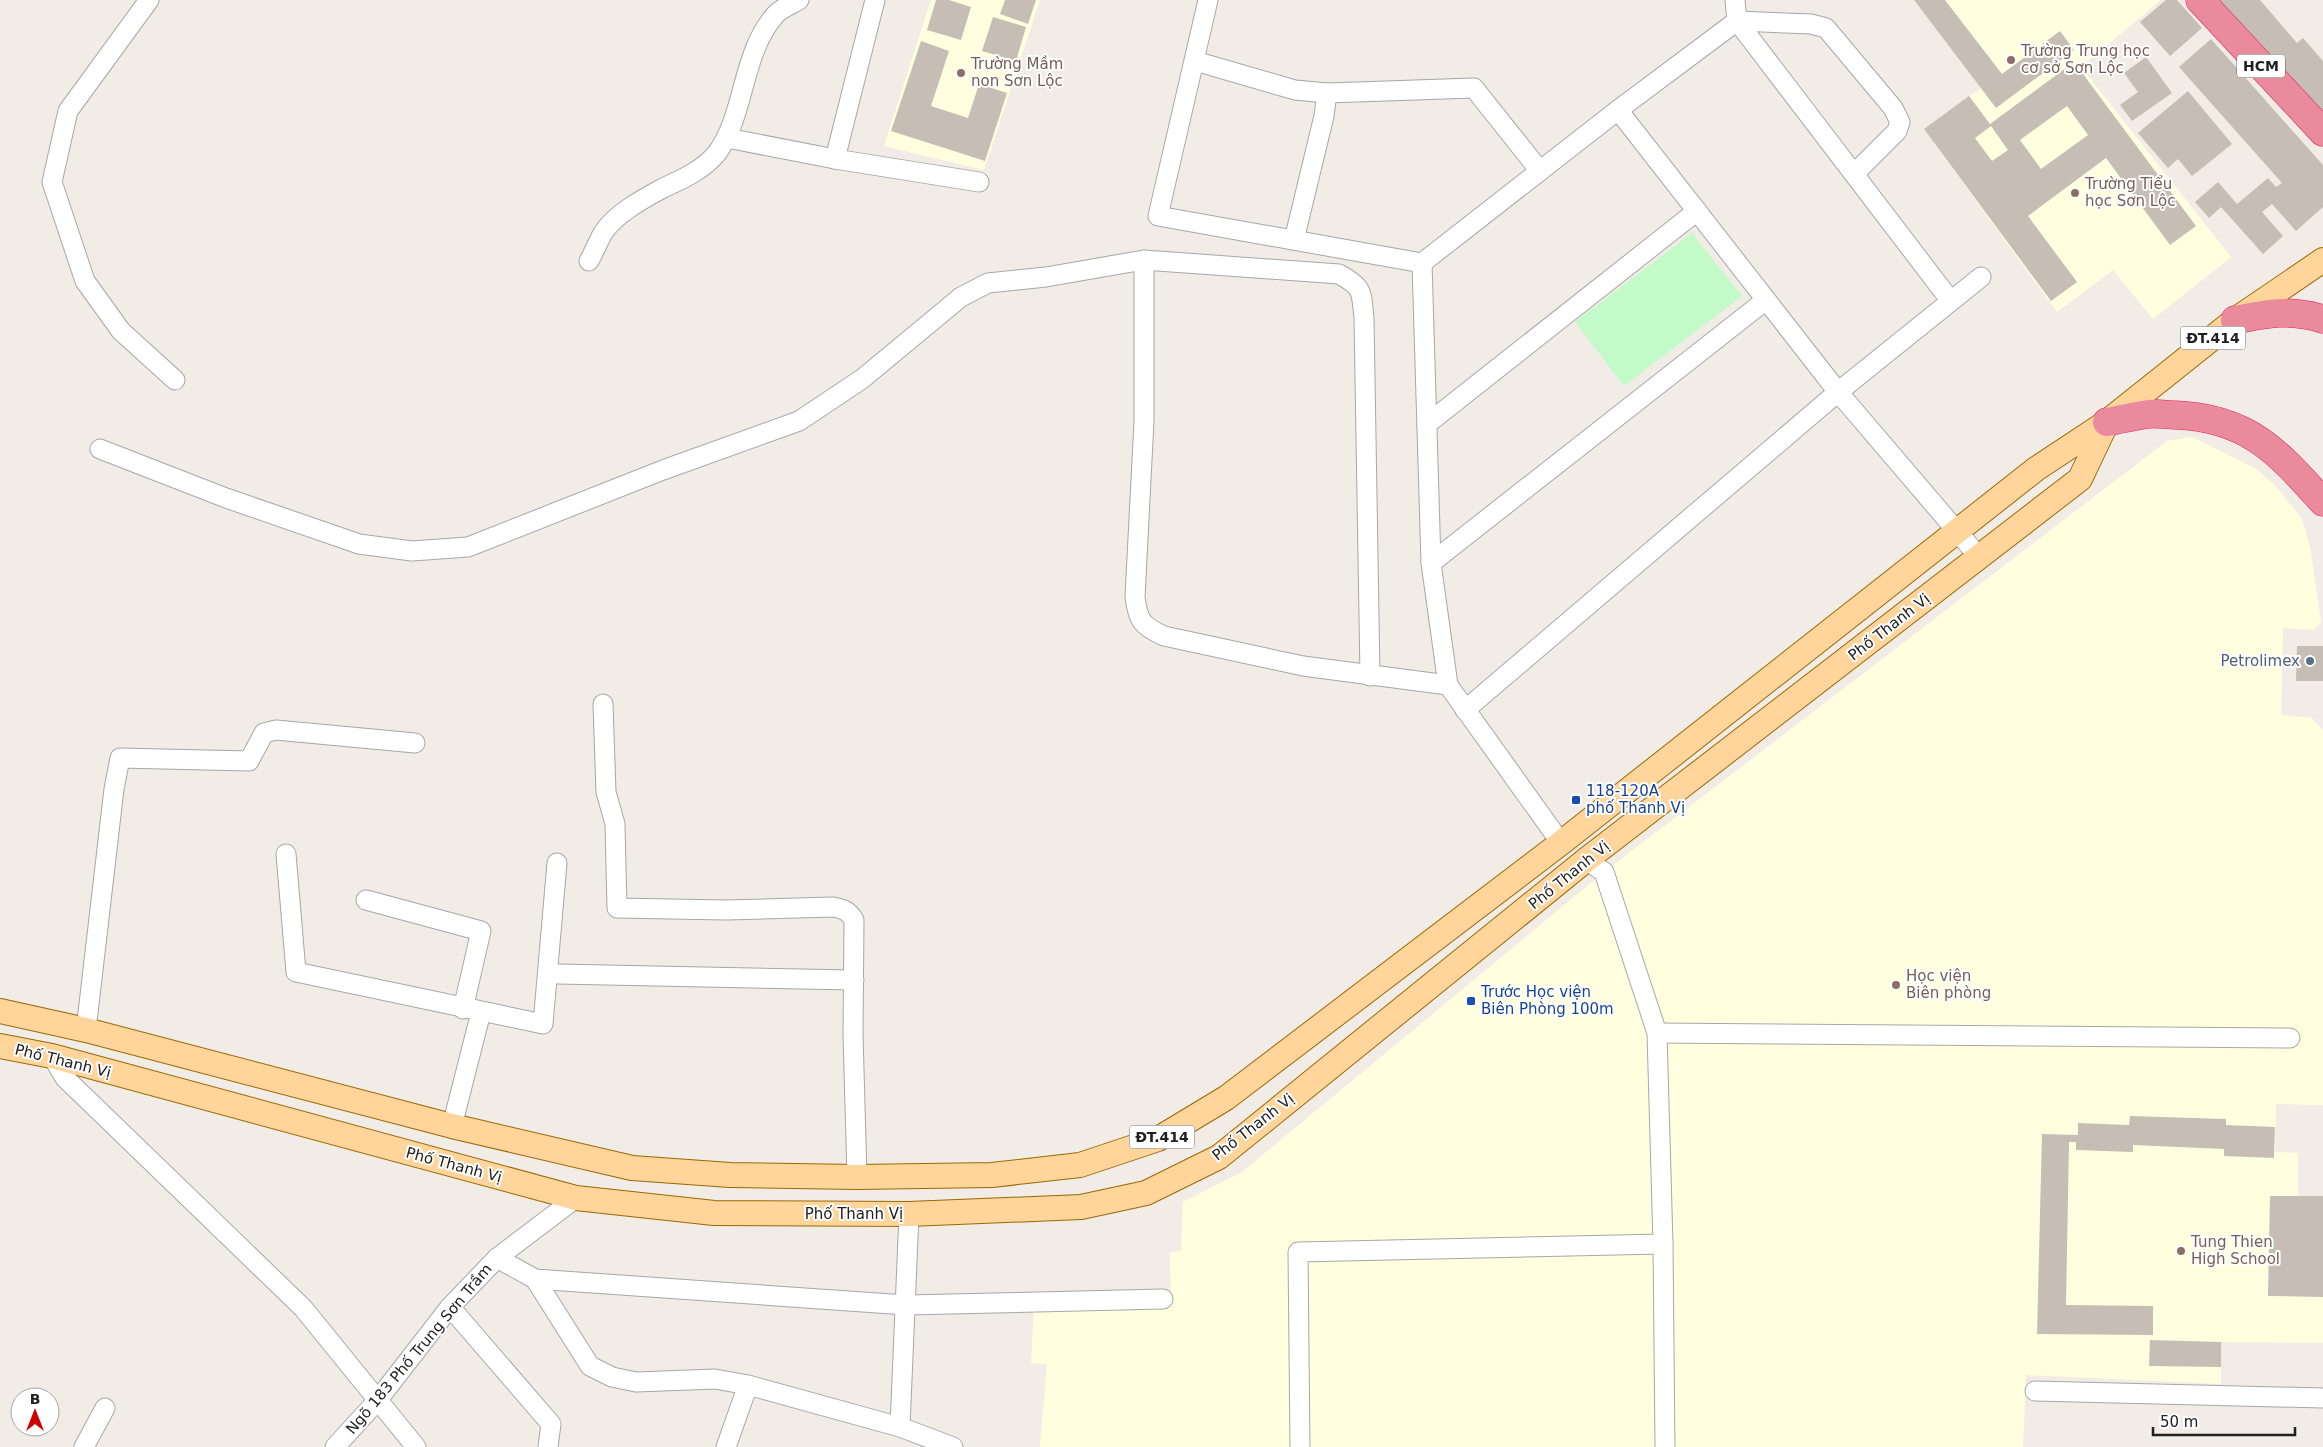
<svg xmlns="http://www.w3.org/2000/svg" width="2323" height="1447" viewBox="0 0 2323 1447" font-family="'DejaVu Sans',sans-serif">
<rect width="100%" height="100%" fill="#f1ede6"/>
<g fill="#ffffe0">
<polygon points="931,0 1040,0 984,170 884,146"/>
<polygon points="1914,0 2161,0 2081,67 2231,257 2153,319 2113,270 2057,312 1924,129 1981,88"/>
<polygon points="2193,437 2255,468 2274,484 2302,519 2310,547 2321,621 2314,630 2283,628 2281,715 2312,718 2323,731 2323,1105 2276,1104 2275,1152 2298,1153 2298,1196 2323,1196 2323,1343 2221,1342 2221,1384 2026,1375 2023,1447 1040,1447 1047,1364 1031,1363 1034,1307 1171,1304 1170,1253 1181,1251 1183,1202 1242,1172 1604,872 2167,441"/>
</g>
<polygon fill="#c2fbc7" points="1692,233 1742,296 1624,386 1575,322"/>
<g fill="#c6bdb5" fill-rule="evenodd">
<polygon points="936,0 949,0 971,7 961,40 927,30"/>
<polygon points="1005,0 1036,0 1028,24 1000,14"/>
<polygon points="1914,0 1945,0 2002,74 2060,31 2074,50 1996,108"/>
<polygon points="2166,0 2177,0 2202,28 2170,56 2140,22"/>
<polygon points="2219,0 2260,0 2297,43 2303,38 2323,61 2323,123"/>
<polygon points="993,17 1026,27 1016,61 982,51"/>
<polygon points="2211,39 2323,165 2323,207 2296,231 2272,204 2262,212 2283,236 2263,254 2221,207 2209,218 2195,202 2218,182 2237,204 2268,178 2276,187 2282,183 2179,67"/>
<polygon points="921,41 949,51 931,106 968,118 979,84 1007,93 985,161 891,131"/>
<polygon points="2146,57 2172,93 2132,121 2120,105 2138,92 2124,73"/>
<path d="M 2074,62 L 2196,226 L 2170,245 L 2106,158 L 2028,216 L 2077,282 L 2051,301 L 1924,129 L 1969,96 L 1990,124 ZM 2067,106 L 2088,135 L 2041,169 L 2020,140 ZM 1991,126 L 2008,150 L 1992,161 L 1975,138 Z"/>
<polygon points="2188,91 2232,144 2192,176 2178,159 2168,168 2138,133"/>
<polygon points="2297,646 2323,646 2323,681 2296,681"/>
<polygon points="2130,1116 2226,1119 2226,1125 2275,1127 2274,1158 2224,1156 2224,1149 2133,1145 2133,1152 2076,1150 2076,1142 2069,1142 2066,1305 2153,1306 2153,1335 2037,1334 2042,1134 2078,1135 2078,1123 2129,1125"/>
<polygon points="2270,1196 2323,1196 2323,1297 2268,1296"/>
<polygon points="2150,1340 2221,1342 2221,1367 2149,1366"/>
</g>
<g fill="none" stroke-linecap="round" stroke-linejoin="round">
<defs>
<g id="minor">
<polyline points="149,0 68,111 52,182 85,281 121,331 175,380"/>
<polyline points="1208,0 1158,216 1422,263 1618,110 1737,21 1811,24 1826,28 1893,108 1900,122 1897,131 1855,173"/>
<polyline points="1735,0 1737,21 1950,300"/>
<polyline points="1195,61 1295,90 1327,93 1474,88 1540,171"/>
<polyline points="1618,110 1838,392 1979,557"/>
<polyline points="727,138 835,159 979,182"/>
<polyline points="835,159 875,0"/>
<polyline points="1294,240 1324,116 1327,93"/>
<path d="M 1144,260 L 1144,421 L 1135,597 C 1138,621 1142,626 1164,636 L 1303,666 L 1448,685"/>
<path d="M 589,261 C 594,252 598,242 603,233 C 615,214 643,199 663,188 C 683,179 703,170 717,153 C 746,113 741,53 776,14 C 782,8 792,4 799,0"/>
<polyline points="1422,263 1431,563 1448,685 1561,843"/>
<polyline points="1427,424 1697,211"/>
<path d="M 100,449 L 226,498 L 359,544 L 412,551 L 468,547 L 663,470 L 799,421 L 862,379 L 961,297 L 988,283 L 1046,277 L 1144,260 L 1339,274 C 1364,288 1361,291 1364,318 L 1370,676"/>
<polyline points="1431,563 1766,300"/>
<path d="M 603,704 L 606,792 L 615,824 L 617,908 L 726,910 L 833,907 C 843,909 848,910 854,920 L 853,1034 L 857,1177"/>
<polyline points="1465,710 1838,392 1981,277"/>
<polyline points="286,854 296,972 543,1024 557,863"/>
<polyline points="1586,860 1604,872 1657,1033 1663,1244 1665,1447"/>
<polyline points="366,900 481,931 463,1009"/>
<polyline points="558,974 854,980"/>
<polyline points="86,1030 114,789 120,758 249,761 264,733 276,730 415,743"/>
<polyline points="1657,1033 2290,1038"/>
<polyline points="52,1056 65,1078 303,1308 416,1447"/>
<polyline points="452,1126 481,1012"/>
<polyline points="497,1258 535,1279 906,1305 1163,1299"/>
<polyline points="535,1279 590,1366 612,1377 636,1382 715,1379 748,1385 900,1427 953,1447"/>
<polyline points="450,1307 551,1424 548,1447"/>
<polyline points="2035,1391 2323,1398"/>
<polyline points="900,1427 909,1214"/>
<polyline points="84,1447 105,1408"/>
<polyline points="335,1447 377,1401 450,1307 497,1258 576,1198"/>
<polyline points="726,1447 748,1385"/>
<polyline points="1300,1447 1298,1252 1663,1244"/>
</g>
<g id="major">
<polyline points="0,1011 86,1030 452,1126 632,1168 730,1175 857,1177 992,1175 1080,1165 1158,1139 1226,1098 1561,843 2036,469 2107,422 2235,320 2323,260"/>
<polyline points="0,1046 52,1056 576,1198 714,1213 909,1214 1081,1207 1146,1193 1219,1157 1586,860 2080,479 2107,422"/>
</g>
<g id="highway">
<polyline points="2200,0 2323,132"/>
<path d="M 2235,320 C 2268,313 2290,309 2323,319"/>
<path d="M 2107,422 C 2121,419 2135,416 2149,414 C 2158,413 2167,415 2176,415 C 2248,418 2277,451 2323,502"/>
</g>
</defs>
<use href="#minor" stroke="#a7a7a7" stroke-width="21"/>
<use href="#major" stroke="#9b6800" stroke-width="26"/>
<use href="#highway" stroke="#e12062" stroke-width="29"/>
<use href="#minor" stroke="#fff" stroke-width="19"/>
<use href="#major" stroke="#ffd59c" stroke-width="24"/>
<use href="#highway" stroke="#ea8b9d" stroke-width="28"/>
</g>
<g fill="#8d6e63" stroke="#fff" stroke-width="2">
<circle cx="2011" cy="60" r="5"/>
<circle cx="961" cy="73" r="5"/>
<circle cx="2075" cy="193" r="5"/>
<circle cx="1896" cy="985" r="5"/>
<circle cx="2181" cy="1251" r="5"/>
</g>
<circle fill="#5c6f8a" stroke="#fff" stroke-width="2" cx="2310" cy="661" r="5"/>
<g fill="#1a4fb4" stroke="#fff" stroke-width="2">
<rect x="1571" y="795" width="10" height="10" rx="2.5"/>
<rect x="1466" y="996" width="10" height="10" rx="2.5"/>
</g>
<g text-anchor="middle" stroke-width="4" stroke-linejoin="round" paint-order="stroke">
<g fill="#fff" stroke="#636363" stroke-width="1">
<rect x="2237" y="54.5" width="48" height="23" rx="4"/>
<rect x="2180.5" y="326.5" width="65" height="23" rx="4"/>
<rect x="1129.5" y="1125.5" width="65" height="23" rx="4"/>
</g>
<g font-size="14" font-weight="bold" fill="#202020">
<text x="2261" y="71">HCM</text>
<text x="2213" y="343">ĐT.414</text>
<text x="1162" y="1142">ĐT.414</text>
</g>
<g font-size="15" fill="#785e54" stroke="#fff" text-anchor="start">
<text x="2021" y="56">Trường Trung học<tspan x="2021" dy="17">cơ sở Sơn Lộc</tspan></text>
<text x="971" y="69">Trường Mầm<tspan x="971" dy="17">non Sơn Lộc</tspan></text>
<text x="2085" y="189">Trường Tiểu<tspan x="2085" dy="17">học Sơn Lộc</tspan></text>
<text x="1906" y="981">Học viện<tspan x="1906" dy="17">Biên phòng</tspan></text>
<text x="2191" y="1247">Tung Thien<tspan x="2191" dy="17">High School</tspan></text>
</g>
<g font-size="15" fill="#202020" stroke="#fff">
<text transform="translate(1889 627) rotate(-38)" y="5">Phố Thanh Vị</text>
<text transform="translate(1569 875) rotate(-39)" y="5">Phố Thanh Vị</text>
<text transform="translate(63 1061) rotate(14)" y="5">Phố Thanh Vị</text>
<text transform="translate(1253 1127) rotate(-38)" y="5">Phố Thanh Vị</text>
<text transform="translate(454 1165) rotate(15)" y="5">Phố Thanh Vị</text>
<text x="854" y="1219">Phố Thanh Vị</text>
<text transform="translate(419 1349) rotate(-50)" y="5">Ngõ 183 Phố Trung Sơn Trầm</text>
</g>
<g font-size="15" fill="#4e5e75" stroke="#fff" text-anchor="end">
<text x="2300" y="666">Petrolimex</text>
</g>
<g font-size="15" fill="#164399" stroke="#fff" text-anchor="start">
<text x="1586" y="796">118-120A<tspan x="1586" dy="17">phố Thanh Vị</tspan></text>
<text x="1481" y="997">Trước Học viện<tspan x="1481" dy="17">Biên Phòng 100m</tspan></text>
</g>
</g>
<g transform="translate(35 1412)"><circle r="24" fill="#ffffff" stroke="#a6a6a6"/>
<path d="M0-4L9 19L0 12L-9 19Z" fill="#cf0100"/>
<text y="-8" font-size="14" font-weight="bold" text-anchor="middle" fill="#202020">B</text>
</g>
<path d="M2153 1427v8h142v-8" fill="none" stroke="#202020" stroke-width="2.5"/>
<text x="2160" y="1427" font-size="15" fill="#202020" stroke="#ffffff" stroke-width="4" paint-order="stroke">50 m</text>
</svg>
